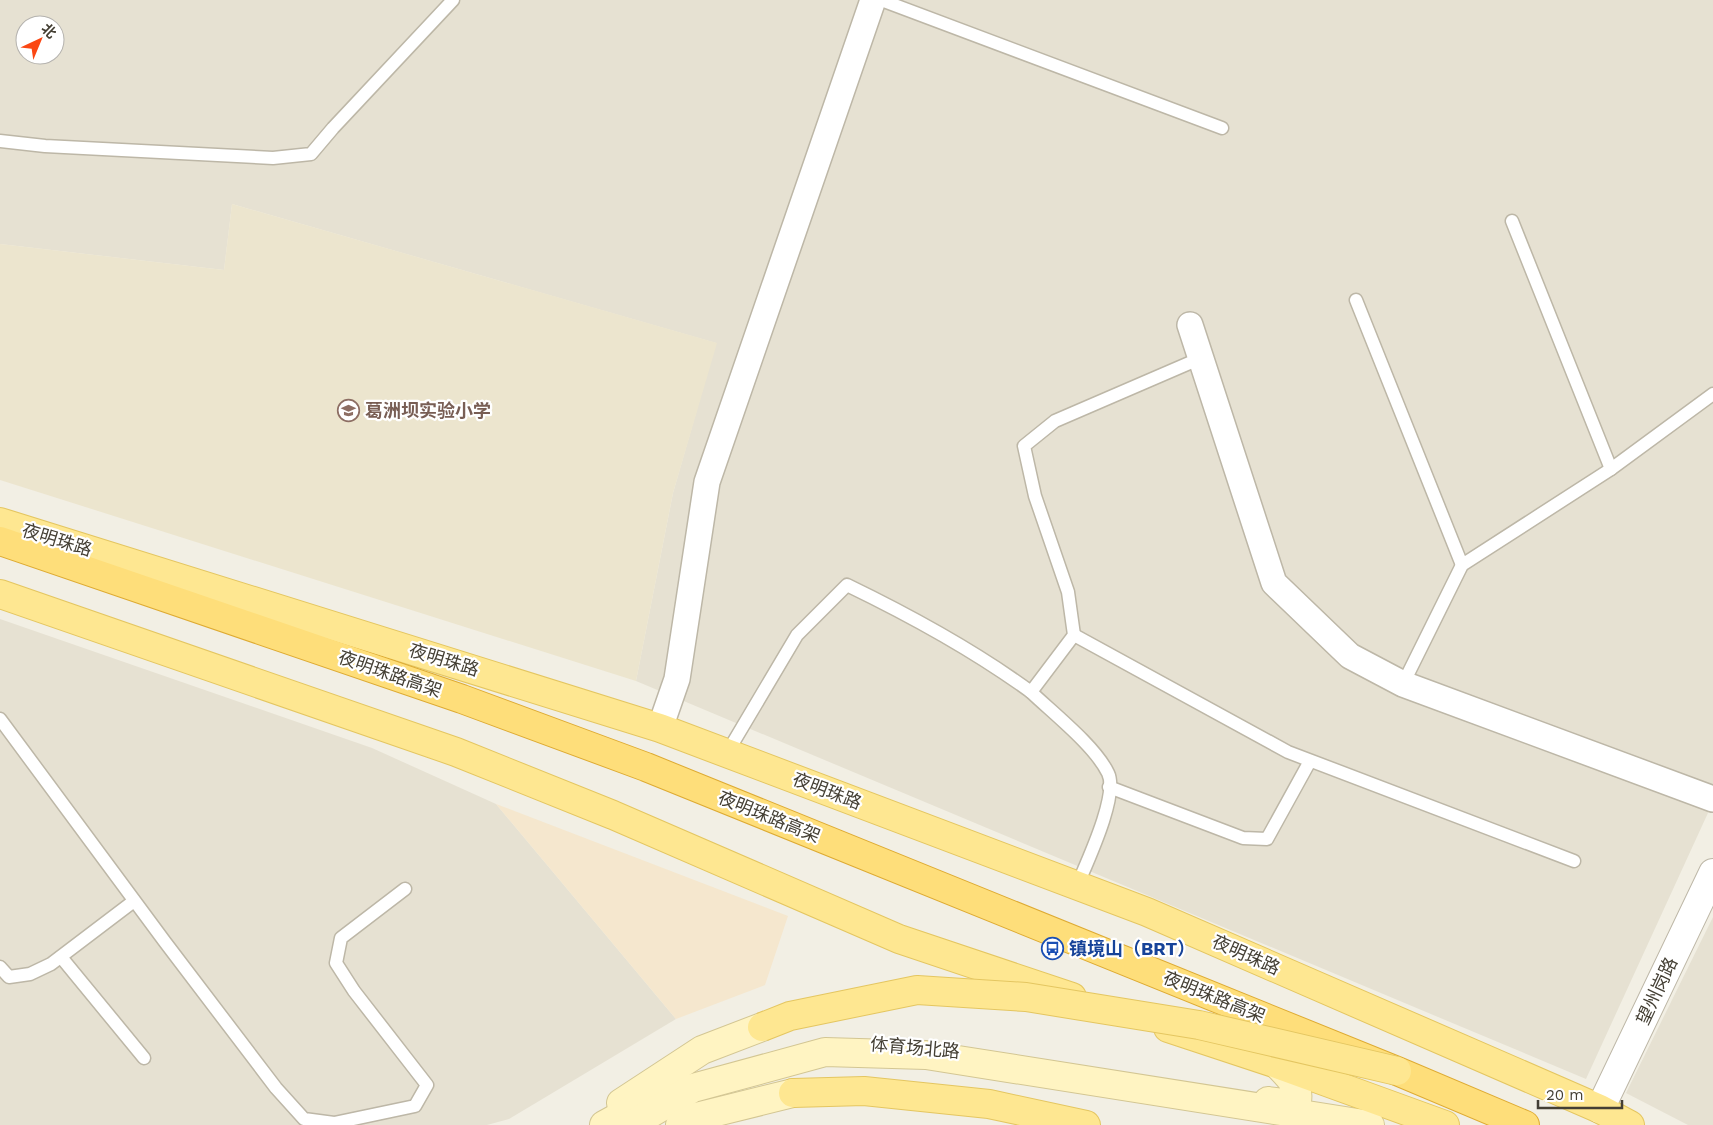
<svg xmlns="http://www.w3.org/2000/svg" width="1713" height="1125" viewBox="0 0 1713 1125" font-family="'Work Sans','Noto Sans SC',sans-serif">
<rect width="100%" height="100%" fill="#f2efe4"/>
<g fill="#e6e1d2" fill-rule="evenodd">
<path d="M 0,0 L 1713,0 L 1713,802 L 1586,1079 L 636,681 L 673,493 L 716,343 L 232,204 L 224,270 L 0,244 ZM 25,25 L 55,25 L 55,55 L 25,55 Z"/>
<polygon points="0,619 372,748 496,804 676,1019 509,1119 487,1125 0,1125"/>
<polygon points="1713,917 1713,1125 1688,1125 1626,1093"/>
</g>
<polygon fill="#f5e7ce" points="496,804 788,916 765,985 676,1019"/>
<polygon fill="#ece5ce" points="232,204 717,343 673,493 636,681 0,480 0,244 224,270"/>
<g fill="none" stroke-linecap="round" stroke-linejoin="round">
<defs>
<g id="service">
<polyline points="881,0 1222,128"/>
<polyline points="0,141 45,146 273,158 311,154 333,128 453,0"/>
<polyline points="1512,221 1611,469"/>
<polyline points="1356,300 1462,565"/>
<polyline points="1074,635 1288,752 1574,861"/>
<polyline points="1403,684 1462,565 1611,469 1713,394"/>
<path d="M 1031,692 C 1053,713 1095,746 1108,773 C 1119,795 1087,862 1077,886"/>
<polyline points="0,719 165,942 276,1088 304,1119 334,1123 415,1106 427,1085 354,991 336,963 341,938 405,889"/>
<path d="M 727,753 L 797,635 L 847,585 C 909,615 975,651 1031,692 L 1074,635 L 1068,592 L 1035,496 L 1024,446 L 1055,421 L 1201,358"/>
<polyline points="1109,787 1243,838 1267,839 1310,761"/>
<polyline points="61,957 144,1058"/>
<polyline points="0,967 9,977 30,974 51,964 134,901"/>
</g>
<g id="minor">
<polyline points="1190,325 1274,583 1350,656 1403,684 1713,799"/>
<polyline points="660,728 677,679 707,482 873,0"/>
</g>
<polyline id="tertiary" points="1600,1109 1713,873"/>
<g id="secondary">
<path d="M 1268,1101 L 1292,1104 L 1297,1101 C 1300,1085 1287,1075 1277,1064"/>
<polyline points="621,1103 702,1050 762,1027"/>
<polyline points="604,1125 646,1102"/>
<polyline points="631,1125 693,1088 825,1052 926,1055 1370,1125"/>
<polyline points="680,1125 696,1117 793,1093"/>
</g>
<g id="primary">
<polyline points="0,522 660,728 1147,912 1600,1109 1630,1125"/>
<polyline points="0,594 456,752 613,815 899,939 1072,997"/>
<polyline points="1168,1028 1277,1064 1445,1125"/>
<polyline points="793,1093 864,1091 989,1104 1086,1125"/>
</g>
<polyline id="trunk" points="0,541 462,699 646,767 1397,1071 1525,1125"/>
</defs>
<use href="#service" stroke="#bdb7a7" stroke-width="15"/>
<use href="#minor" stroke="#bdb7a7" stroke-width="28"/>
<use href="#tertiary" stroke="#bdb7a7" stroke-width="30"/>
<use href="#secondary" stroke="#d3c693" stroke-width="30"/>
<use href="#primary" stroke="#e4c661" stroke-width="30"/>
<use href="#trunk" stroke="#deab33" stroke-width="30"/>
<use href="#service" stroke="#fff" stroke-width="12"/>
<use href="#minor" stroke="#fff" stroke-width="25"/>
<use href="#tertiary" stroke="#fff" stroke-width="28"/>
<use href="#secondary" stroke="#fff4c2" stroke-width="28"/>
<use href="#primary" stroke="#fee791" stroke-width="28"/>
<use href="#trunk" stroke="#fede7a" stroke-width="28"/>
<defs>
<polyline id="primary-bridge" points="762,1027 790,1016 917,990 1026,997 1199,1025 1397,1071"/>
</defs>
<use href="#primary-bridge" stroke="#e4c661" stroke-width="30" stroke-linecap="butt"/>
<use href="#primary-bridge" stroke="#fee791" stroke-width="28"/>
</g>
<defs>
<symbol id="school-ring" viewBox="-11 -11 22 22"><circle r="9.5" fill="#fff" stroke="#8d6e63" stroke-width="1.5"/><path d="M0-5L7-2L0 1L-7-2ZM-4 1L0 2.5L4 1V4Q0 6-4 4Z" fill="#8d6e63"/></symbol>
<symbol id="bus-ring" viewBox="-11 -11 22 22"><circle r="9.5" fill="#fff" stroke="#1a4fb4" stroke-width="1.5"/><path d="M-5-6H5V4H4V6H2V4H-2V6H-4V4H-5ZM-3.5-4V0h7V-4ZM-3.5 1.2v1.5H-2V1.2ZM2 1.2v1.5H3.5V1.2Z" fill="#1a4fb4"/></symbol>
</defs>
<g fill-rule="evenodd">
<use href="#school-ring" x="336" y="398" width="25" height="25"/>
<use href="#bus-ring" x="1040" y="936" width="25" height="25"/>
</g>
<g text-anchor="middle" stroke-width="4.5" stroke-linejoin="round" paint-order="stroke">
<g font-size="18" font-weight="bold" fill="#785e54" stroke="#fff" text-anchor="start">
<text x="365" y="417">葛洲坝实验小学</text>
</g>
<g font-size="18" fill="#443f34" stroke="#fff">
<text transform="translate(57 540) rotate(17)" y="6">夜明珠路</text>
<text transform="translate(444 660) rotate(17)" y="6">夜明珠路</text>
<text transform="translate(390 674) rotate(19)" y="6">夜明珠路高架</text>
<text transform="translate(827 791) rotate(21)" y="6">夜明珠路</text>
<text transform="translate(769 817) rotate(22)" y="6">夜明珠路高架</text>
<text transform="translate(1246 955) rotate(24)" y="6">夜明珠路</text>
<text transform="translate(1657 991) rotate(-65)" y="6">望州岗路</text>
<text transform="translate(1214 997) rotate(22)" y="6">夜明珠路高架</text>
<text transform="translate(915 1048) rotate(5)" y="6">体育场北路</text>
</g>
<g font-size="18" font-weight="bold" fill="#164399" stroke="#fff" text-anchor="start">
<text x="1069" y="955">镇境山（BRT）</text>
</g>
</g>
<g transform="translate(40 40) rotate(44)"><circle r="24" fill="#ffffff" stroke="#b4b2ae"/>
<path d="M0-4L9 19L0 12L-9 19Z" fill="#fb4713"/>
<text y="-8" font-size="14" font-weight="bold" text-anchor="middle" fill="#443f34">北</text>
</g>
<path d="M1538 1100v8h84v-8" fill="none" stroke="#443f34" stroke-width="2.5"/>
<text x="1546" y="1100" font-size="15" fill="#443f34" stroke="#ffffff" stroke-width="4" paint-order="stroke">20 m</text>
</svg>
